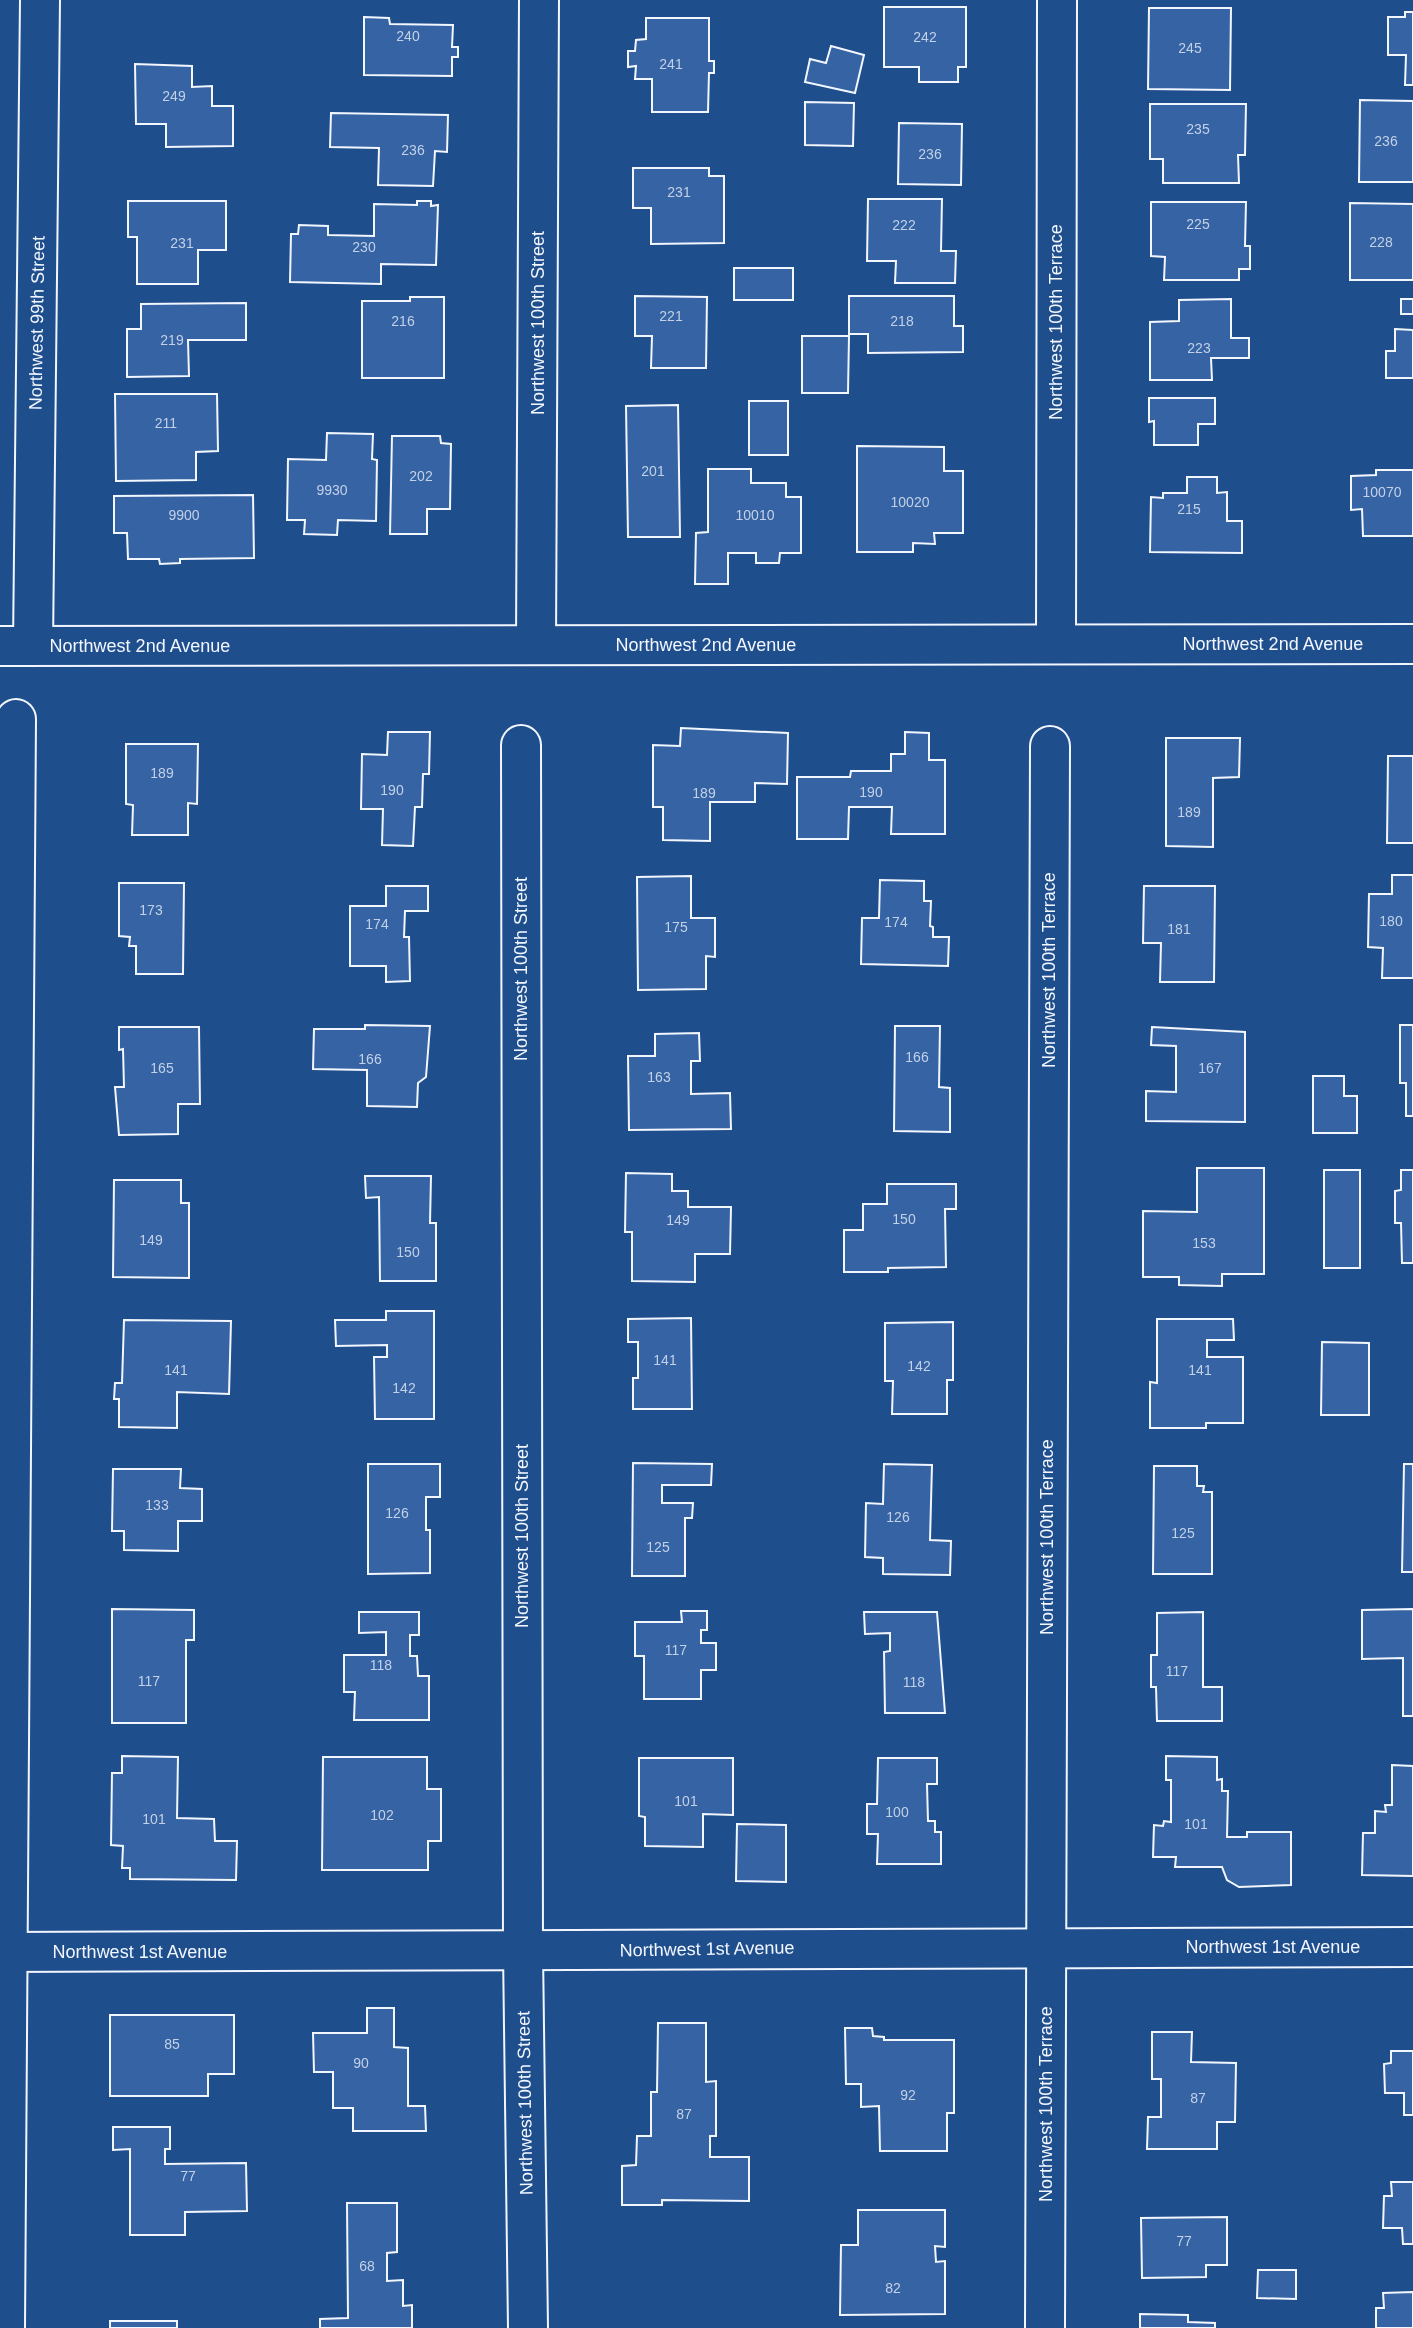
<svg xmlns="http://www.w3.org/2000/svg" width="1413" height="2328" viewBox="0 0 1413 2328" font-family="Arial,sans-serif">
<rect width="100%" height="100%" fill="#1f4e8c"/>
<g fill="#3563a3" stroke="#f2f6ff" stroke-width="2">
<polygon points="884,7 966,7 966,67 958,67 958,82 919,82 919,67 884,67"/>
<polygon points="1149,8 1231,8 1230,90 1148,89"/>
<polygon points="1405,12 1413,12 1413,85 1405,85 1406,55 1388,55 1388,17 1405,17"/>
<polygon points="364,17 389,18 390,24 453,25 452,47 458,47 458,57 452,57 452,76 364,75"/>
<polygon points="646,18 709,18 709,61 714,61 714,73 709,73 708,112 652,112 652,79 635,79 636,66 628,67 628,51 635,51 636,40 646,39"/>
<polygon points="831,46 864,55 855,93 805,82 810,59 826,63"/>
<polygon points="135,64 192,66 192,87 212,86 212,106 233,106 233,146 166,147 166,124 136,124"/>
<polygon points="1360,100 1413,101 1413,182 1359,182"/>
<polygon points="805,102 854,103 853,146 805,145"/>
<polygon points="1150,104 1246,104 1245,155 1238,155 1239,183 1163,183 1163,159 1150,159"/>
<polygon points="331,113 448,115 447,152 435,151 433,186 378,185 379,148 330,147"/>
<polygon points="899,123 962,124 961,185 898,184"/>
<polygon points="633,168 709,168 709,176 724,176 724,243 651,244 651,208 633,208"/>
<polygon points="868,199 942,199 941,251 956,251 955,283 895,283 896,261 867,261"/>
<polygon points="128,201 226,201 226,250 198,250 198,284 137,284 137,237 128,237"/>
<polygon points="417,201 431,201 431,206 438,205 436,265 381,264 381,284 290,282 291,234 298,234 299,225 328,226 328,235 374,236 374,204 417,205"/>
<polygon points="1151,202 1246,202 1245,246 1250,246 1250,269 1239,269 1239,280 1164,280 1165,257 1151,256"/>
<polygon points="1350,203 1413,204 1413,280 1350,280"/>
<rect x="734" y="268" width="59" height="32"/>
<polygon points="635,296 707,297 706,368 651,368 652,336 635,336"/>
<polygon points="849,296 954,296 954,326 963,326 963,352 868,353 868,334 849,334"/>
<polygon points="410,297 444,297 444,378 362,378 362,301 410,301"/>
<polygon points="1231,299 1231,338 1249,338 1249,358 1211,358 1212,380 1150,380 1150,322 1179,321 1179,300"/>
<rect x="1401" y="299" width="12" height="15"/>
<polygon points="246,303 246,340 188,340 189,376 127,377 127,329 141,329 141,304"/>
<polygon points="1395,329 1413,330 1413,378 1386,378 1386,351 1395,351"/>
<polygon points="802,336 849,336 848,393 802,393"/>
<polygon points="115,394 217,394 218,451 196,452 196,480 116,481"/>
<polygon points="1149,398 1215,398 1215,424 1198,424 1198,445 1154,445 1154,421 1149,422"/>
<rect x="749" y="401" width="39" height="54"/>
<polygon points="678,405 680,537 628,537 626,406"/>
<polygon points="327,433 373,434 372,459 377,460 376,521 338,520 337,535 304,534 305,520 287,520 288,459 326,460"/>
<polygon points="392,436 440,436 441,443 451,444 450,509 427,509 427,534 390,534"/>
<polygon points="857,446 944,447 944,471 963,471 963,533 934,533 935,544 913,543 913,552 857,552"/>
<polygon points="708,469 751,469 751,483 786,483 786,497 801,497 801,553 780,553 779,563 756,563 756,553 728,553 728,584 695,584 696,533 708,532"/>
<polygon points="1376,470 1413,470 1413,536 1363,536 1362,509 1351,510 1351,476 1376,475"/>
<polygon points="1187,477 1217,477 1217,493 1227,492 1227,521 1242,521 1242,553 1150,552 1151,497 1163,498 1163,493 1187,493"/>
<polygon points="253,495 254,558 180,559 180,563 160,564 159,559 128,559 127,533 114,533 114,496"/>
<polygon points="681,728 788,733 787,784 755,783 755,802 710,802 710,841 663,840 663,807 653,807 653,745 680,746"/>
<polygon points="388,732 430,732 429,774 423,774 422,807 415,807 413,846 382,845 383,809 361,809 362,754 387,755"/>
<polygon points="905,732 929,733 929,760 945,760 945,834 891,834 892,807 849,807 848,839 797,839 797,777 850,777 851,771 891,771 891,754 905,754"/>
<polygon points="1166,738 1240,738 1239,777 1213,778 1213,847 1166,846"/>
<polygon points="126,744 198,744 197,804 188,803 188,835 132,835 133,805 126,804"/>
<polygon points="1388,756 1413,756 1413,843 1387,843"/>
<polygon points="1392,875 1413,875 1413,978 1382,978 1383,948 1368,947 1369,894 1392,894"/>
<polygon points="691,876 691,918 715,918 715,957 706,956 706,989 638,990 637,877"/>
<polygon points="880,880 924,881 924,901 931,901 930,926 933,927 933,937 949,937 948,966 861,964 862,918 879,918"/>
<polygon points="119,883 184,883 183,974 136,974 136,946 129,946 130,937 119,936"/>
<polygon points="386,886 428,886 428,911 405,911 404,937 409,937 410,981 386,982 386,966 350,966 350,906 386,906"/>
<polygon points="1144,886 1215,886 1214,982 1160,982 1161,943 1143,943"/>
<polygon points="365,1025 430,1026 426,1077 418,1083 417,1107 367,1106 367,1070 313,1069 314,1029 365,1029"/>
<polygon points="1400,1025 1413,1025 1413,1116 1406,1116 1406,1083 1400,1083"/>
<polygon points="895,1026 940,1026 939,1087 950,1088 950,1132 894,1131"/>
<polygon points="119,1027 199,1027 200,1104 178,1104 178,1134 119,1135 115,1087 124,1087 123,1049 119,1050"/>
<polygon points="1152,1027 1245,1032 1245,1122 1146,1121 1146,1091 1176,1092 1176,1046 1151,1045"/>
<polygon points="699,1033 700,1061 691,1061 691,1094 730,1093 731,1129 629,1130 628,1056 655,1056 655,1034"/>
<polygon points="1313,1076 1344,1076 1344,1096 1357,1096 1357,1133 1313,1133"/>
<polygon points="1197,1168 1264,1168 1264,1274 1222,1274 1222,1286 1179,1285 1179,1277 1143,1277 1143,1211 1197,1212"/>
<rect x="1324" y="1170" width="36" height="98"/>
<polygon points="1401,1170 1413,1170 1413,1263 1402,1263 1401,1223 1395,1223 1395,1191 1401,1190"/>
<polygon points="626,1173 672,1174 672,1191 688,1191 688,1207 731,1207 730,1254 695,1254 695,1282 632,1281 632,1232 625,1232"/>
<polygon points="365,1176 431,1176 430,1223 436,1223 436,1281 380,1281 379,1197 366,1198"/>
<polygon points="114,1180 181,1180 181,1203 189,1203 189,1278 113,1277"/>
<polygon points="887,1184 956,1184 956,1209 945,1209 946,1267 888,1268 888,1272 844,1272 844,1230 863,1230 863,1204 887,1204"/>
<polygon points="386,1311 434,1311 434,1419 375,1419 374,1357 387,1357 387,1345 336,1346 335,1320 386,1320"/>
<polygon points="691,1318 692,1409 633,1409 633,1378 638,1378 638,1342 628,1342 628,1319"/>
<polygon points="1157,1319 1233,1319 1234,1340 1207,1340 1207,1357 1243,1357 1243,1423 1206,1423 1206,1428 1150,1428 1150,1382 1157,1383"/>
<polygon points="124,1320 231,1321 229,1394 177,1392 177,1428 119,1427 119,1399 114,1399 115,1383 122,1383"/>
<polygon points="953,1322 953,1380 947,1380 947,1414 892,1414 893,1381 885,1381 885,1323"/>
<polygon points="1322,1342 1369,1343 1369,1415 1321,1415"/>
<polygon points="633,1463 712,1464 711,1485 662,1485 662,1503 693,1503 692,1518 685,1518 685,1576 632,1576"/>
<polygon points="368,1464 440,1464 440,1497 426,1497 426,1530 430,1530 430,1573 368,1574"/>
<polygon points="884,1464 932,1465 930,1540 951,1541 950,1575 883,1574 883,1558 865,1557 866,1503 883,1504"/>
<polygon points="1404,1464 1413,1464 1413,1572 1402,1572"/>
<polygon points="1154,1466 1197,1466 1197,1486 1204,1486 1203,1492 1212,1492 1212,1574 1153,1574"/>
<polygon points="113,1469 181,1469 180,1488 202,1489 202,1521 178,1521 178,1551 124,1550 124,1531 112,1531"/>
<polygon points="112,1609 194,1610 194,1640 186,1640 186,1723 112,1723"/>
<polygon points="1413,1609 1413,1716 1403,1716 1403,1658 1362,1659 1362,1610"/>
<polygon points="681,1611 707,1611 707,1630 701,1630 701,1643 716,1643 716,1670 701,1670 701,1699 644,1699 644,1656 635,1656 635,1622 682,1622"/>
<polygon points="359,1612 419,1612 419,1635 410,1635 410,1656 417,1656 418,1676 429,1676 429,1720 354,1720 355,1692 344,1692 344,1655 386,1655 386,1632 359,1633"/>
<polygon points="864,1612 937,1612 945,1713 885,1713 884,1652 890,1651 890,1633 865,1634"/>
<polygon points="1203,1612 1203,1687 1222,1687 1222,1721 1157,1721 1156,1687 1151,1687 1151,1655 1157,1655 1157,1613"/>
<polygon points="122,1756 178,1757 177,1818 214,1819 215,1841 237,1841 236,1880 130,1879 130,1868 122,1868 123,1846 111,1845 112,1773 122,1773"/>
<polygon points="1166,1756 1217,1757 1217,1780 1222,1779 1222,1791 1228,1791 1227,1837 1247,1837 1247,1832 1291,1832 1291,1885 1239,1887 1227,1880 1222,1867 1175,1867 1176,1857 1153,1857 1154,1825 1163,1826 1164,1821 1171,1822 1171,1780 1166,1780"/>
<polygon points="323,1757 427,1757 427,1789 441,1789 441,1841 428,1841 428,1870 322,1870"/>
<polygon points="639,1758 733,1758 733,1815 703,1814 703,1847 645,1846 645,1817 639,1816"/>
<polygon points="878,1758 937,1758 937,1784 927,1784 928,1821 935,1821 935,1832 941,1832 941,1864 877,1864 878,1834 867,1834 867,1804 877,1804"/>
<polygon points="1392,1765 1413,1766 1413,1876 1362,1875 1363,1833 1375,1833 1375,1811 1386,1812 1385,1805 1392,1805"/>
<polygon points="737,1824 786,1825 786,1882 736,1881"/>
<polygon points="367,2008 394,2008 394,2047 408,2048 408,2106 425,2106 426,2131 353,2131 353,2108 333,2108 333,2072 314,2072 313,2033 367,2033"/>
<polygon points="110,2015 234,2015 234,2074 208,2074 208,2096 110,2096"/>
<polygon points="658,2023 706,2023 706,2082 716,2081 716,2136 710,2136 710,2157 749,2157 749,2201 662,2200 662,2205 622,2205 622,2166 636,2165 637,2136 651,2136 651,2092 657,2092"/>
<polygon points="845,2028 872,2028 873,2036 884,2037 884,2040 954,2040 954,2113 947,2113 947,2151 880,2151 879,2106 861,2107 861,2084 846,2084"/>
<polygon points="1152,2032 1192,2032 1191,2062 1236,2063 1235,2122 1217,2122 1217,2149 1147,2149 1148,2117 1161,2117 1161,2079 1152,2079"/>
<polygon points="1391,2051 1413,2051 1413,2115 1404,2115 1404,2093 1385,2093 1384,2064 1391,2063"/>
<polygon points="113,2127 170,2127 170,2149 165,2149 165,2164 246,2163 247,2211 185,2212 185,2235 130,2235 130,2149 113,2150"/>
<polygon points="1391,2182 1413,2182 1413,2244 1403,2244 1402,2228 1383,2228 1384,2196 1392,2196"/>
<polygon points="347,2203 397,2203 397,2252 387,2253 387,2281 403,2280 403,2306 412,2305 412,2328 320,2328 320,2319 348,2318"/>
<polygon points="858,2210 945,2210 945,2247 935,2246 936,2262 945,2261 945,2314 840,2315 841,2245 858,2245"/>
<polygon points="1227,2217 1227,2265 1206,2265 1206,2277 1142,2278 1141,2218"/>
<polygon points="1258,2270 1296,2270 1296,2299 1257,2298"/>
<polygon points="1413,2292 1413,2328 1376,2328 1376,2308 1384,2308 1383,2293"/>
<polygon points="1140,2314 1188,2315 1188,2322 1215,2323 1215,2328 1140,2328"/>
<rect x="110" y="2321" width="67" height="7"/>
</g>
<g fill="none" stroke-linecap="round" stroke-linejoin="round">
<defs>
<g id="street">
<polyline points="1056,644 1057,0"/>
<polyline points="536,645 539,0"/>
<polyline points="33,646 40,0"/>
<polyline points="521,745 523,1951 528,2328"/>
<polyline points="0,1952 1413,1947"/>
<polyline points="5,2328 16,719"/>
<polyline points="1045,2328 1050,746"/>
</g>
<polyline id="secondary" points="0,646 1413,644"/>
</defs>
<use href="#street" stroke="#f2f6ff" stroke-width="42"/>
<use href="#secondary" stroke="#f2f6ff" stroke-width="42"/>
<use href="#street" stroke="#1f4e8c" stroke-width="38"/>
<use href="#secondary" stroke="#1f4e8c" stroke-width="38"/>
</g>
<g text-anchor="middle" stroke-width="5" stroke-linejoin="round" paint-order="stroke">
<g font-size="14" fill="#c3d1e8">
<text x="408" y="41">240</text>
<text x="925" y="42">242</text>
<text x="1190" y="53">245</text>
<text x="671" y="69">241</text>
<text x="174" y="101">249</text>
<text x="1198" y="134">235</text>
<text x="1386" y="146">236</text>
<text x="413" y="155">236</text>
<text x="930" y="159">236</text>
<text x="679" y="197">231</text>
<text x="1198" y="229">225</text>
<text x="904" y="230">222</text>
<text x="1381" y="247">228</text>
<text x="182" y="248">231</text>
<text x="364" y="252">230</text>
<text x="671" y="321">221</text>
<text x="403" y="326">216</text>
<text x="902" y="326">218</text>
<text x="172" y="345">219</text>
<text x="1199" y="353">223</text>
<text x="166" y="428">211</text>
<text x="653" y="476">201</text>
<text x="421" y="481">202</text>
<text x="332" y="495">9930</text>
<text x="1382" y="497">10070</text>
<text x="910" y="507">10020</text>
<text x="1189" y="514">215</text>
<text x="184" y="520">9900</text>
<text x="755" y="520">10010</text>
<text x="162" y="778">189</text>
<text x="392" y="795">190</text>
<text x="871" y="797">190</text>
<text x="704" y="798">189</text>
<text x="1189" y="817">189</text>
<text x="151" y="915">173</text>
<text x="1391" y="926">180</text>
<text x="896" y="927">174</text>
<text x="377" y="929">174</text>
<text x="676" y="932">175</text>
<text x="1179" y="934">181</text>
<text x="917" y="1062">166</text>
<text x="370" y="1064">166</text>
<text x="162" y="1073">165</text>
<text x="1210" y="1073">167</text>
<text x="659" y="1082">163</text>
<text x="904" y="1224">150</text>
<text x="678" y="1225">149</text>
<text x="151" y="1245">149</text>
<text x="1204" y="1248">153</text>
<text x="408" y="1257">150</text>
<text x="665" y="1365">141</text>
<text x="919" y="1371">142</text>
<text x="176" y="1375">141</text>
<text x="1200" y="1375">141</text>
<text x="404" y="1393">142</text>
<text x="157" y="1510">133</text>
<text x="397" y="1518">126</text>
<text x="898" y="1522">126</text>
<text x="1183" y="1538">125</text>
<text x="658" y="1552">125</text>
<text x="676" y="1655">117</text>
<text x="381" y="1670">118</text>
<text x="1177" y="1676">117</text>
<text x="149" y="1686">117</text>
<text x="914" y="1687">118</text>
<text x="686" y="1806">101</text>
<text x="897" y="1817">100</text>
<text x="382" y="1820">102</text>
<text x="154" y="1824">101</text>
<text x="1196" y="1829">101</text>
<text x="172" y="2049">85</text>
<text x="361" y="2068">90</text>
<text x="908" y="2100">92</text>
<text x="1198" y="2103">87</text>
<text x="684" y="2119">87</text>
<text x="188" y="2181">77</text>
<text x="1184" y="2246">77</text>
<text x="367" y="2271">68</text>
<text x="893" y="2293">82</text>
</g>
<g font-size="18" fill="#f2f6ff" stroke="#1f4e8c">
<text transform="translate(1056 322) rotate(-90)" y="6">Northwest 100th Terrace</text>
<text transform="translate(37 323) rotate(-89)" y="6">Northwest 99th Street</text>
<text transform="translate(538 323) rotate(-90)" y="6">Northwest 100th Street</text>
<text x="1273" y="650">Northwest 2nd Avenue</text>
<text x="706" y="651">Northwest 2nd Avenue</text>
<text x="140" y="652">Northwest 2nd Avenue</text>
<text transform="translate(521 969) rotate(-90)" y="6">Northwest 100th Street</text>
<text transform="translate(1049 970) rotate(-90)" y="6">Northwest 100th Terrace</text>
<text transform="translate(522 1536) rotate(-90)" y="6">Northwest 100th Street</text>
<text transform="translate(1047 1537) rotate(-90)" y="6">Northwest 100th Terrace</text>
<text x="1273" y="1953">Northwest 1st Avenue</text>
<text transform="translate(707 1949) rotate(-1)" y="6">Northwest 1st Avenue</text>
<text x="140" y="1958">Northwest 1st Avenue</text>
<text transform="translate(525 2103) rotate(-91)" y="6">Northwest 100th Street</text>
<text transform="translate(1046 2104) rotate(-90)" y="6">Northwest 100th Terrace</text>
</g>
</g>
</svg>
